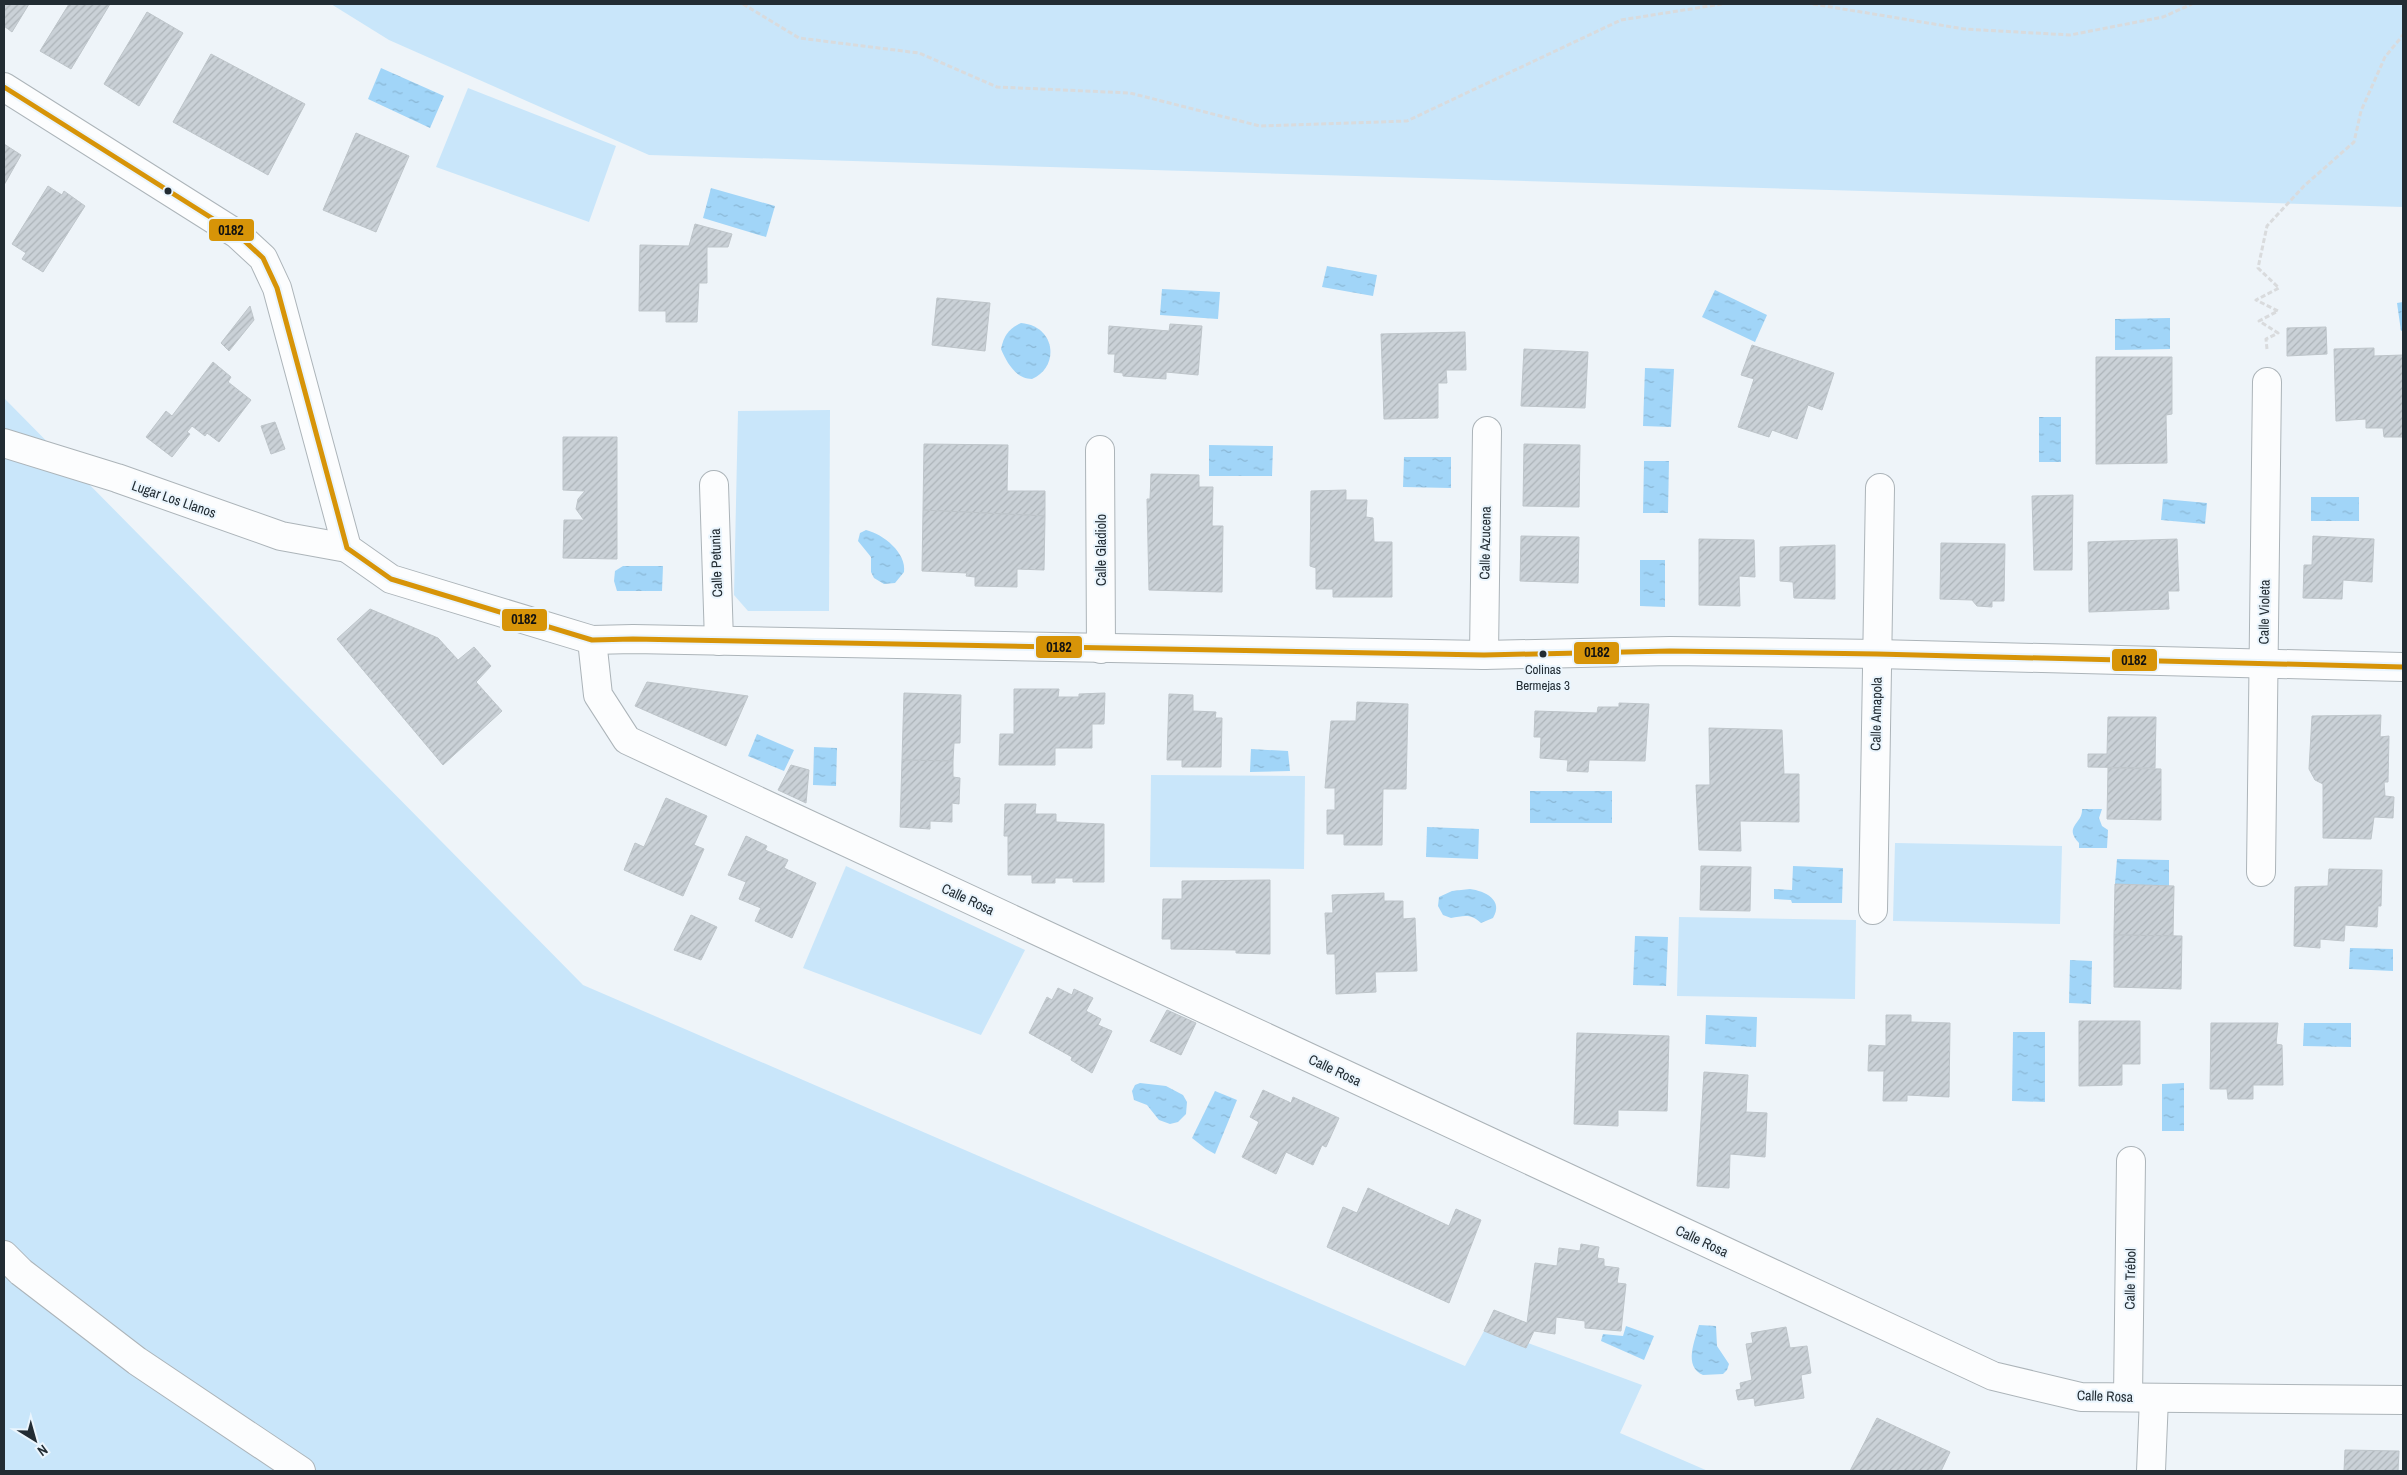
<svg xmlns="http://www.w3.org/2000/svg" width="2407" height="1475" viewBox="0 0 2407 1475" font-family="'Archivo Narrow',sans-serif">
<defs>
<pattern id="water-ripples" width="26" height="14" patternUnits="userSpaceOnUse" patternTransform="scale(1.25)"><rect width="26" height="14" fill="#a1d5f8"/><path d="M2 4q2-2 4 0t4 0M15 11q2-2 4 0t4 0" fill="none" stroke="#8ab7d5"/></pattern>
<pattern id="building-hatch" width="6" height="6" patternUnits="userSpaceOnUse" patternTransform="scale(1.25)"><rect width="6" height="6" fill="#cad1d7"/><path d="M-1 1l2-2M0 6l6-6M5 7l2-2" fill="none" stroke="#adb4b9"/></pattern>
</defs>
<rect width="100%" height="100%" fill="#eef4f9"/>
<g fill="#c9e6fa">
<polygon points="331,4 2403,4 2403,207 649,155 389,40"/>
<polygon points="468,88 616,146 589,222 436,167"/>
<polygon points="4,398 583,985 1465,1366 1484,1331 1526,1348 1528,1343 1642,1385 1620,1433 1708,1471 4,1471"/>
<polygon points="830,410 829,611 748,611 734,595 738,411"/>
<polygon points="1151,775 1305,776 1304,869 1150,867"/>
<polygon points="1895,843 2062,846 2060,924 1893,921"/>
<polygon points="846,866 1025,950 981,1035 803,968"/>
<polygon points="1679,917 1856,920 1855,999 1677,996"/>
</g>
<g fill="url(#water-ripples)">
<polygon points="381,68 444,96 430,128 368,99"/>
<polygon points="711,188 775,206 766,237 703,218"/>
<polygon points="1327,266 1377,275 1373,296 1322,287"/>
<polygon points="1162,289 1220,292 1218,319 1160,315"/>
<polygon points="1715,290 1767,315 1755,342 1702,317"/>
<polygon points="2403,302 2403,330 2401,331 2397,303"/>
<polygon points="2170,318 2170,349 2115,350 2115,319"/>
<path d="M 1021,323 C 1056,326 1060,367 1032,379 C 1016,379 1007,363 1001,349 C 1004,335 1009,329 1021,323 Z"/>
<polygon points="1645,368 1674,369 1671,427 1643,426"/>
<rect x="2039" y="417" width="22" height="45"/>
<polygon points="1209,445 1273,446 1272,476 1209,476"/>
<polygon points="1404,457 1451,457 1451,488 1403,487"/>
<polygon points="1644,461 1669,461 1668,513 1643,513"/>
<rect x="2311" y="497" width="48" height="24"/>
<polygon points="2163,499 2207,503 2205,524 2161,520"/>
<path d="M 866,530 C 883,534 907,553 904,572 L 895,583 L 884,584 L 874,578 L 871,572 L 871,557 L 858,541 L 860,533 Z"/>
<polygon points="1640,560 1665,560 1665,607 1640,606"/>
<polygon points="623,566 663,566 662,591 617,591 614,581 615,571"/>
<polygon points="757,734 794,750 784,771 748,756"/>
<polygon points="814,747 837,748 836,786 813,785"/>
<polygon points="1251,749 1288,751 1290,771 1250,772"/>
<rect x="1530" y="791" width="82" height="32"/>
<path d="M 2082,809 L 2102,809 L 2099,818 L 2102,826 L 2108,830 L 2107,848 L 2079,848 L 2079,843 C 2063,826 2083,824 2082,809 Z"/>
<polygon points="1427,827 1479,829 1478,859 1426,857"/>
<polygon points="2117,859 2169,860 2169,886 2115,884"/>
<polygon points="1793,866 1843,868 1842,903 1792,903 1791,900 1774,899 1774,889 1792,890"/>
<path d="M 1470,889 C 1485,891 1504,900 1493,918 L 1481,923 C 1471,913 1463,916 1451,918 L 1443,915 L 1438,906 L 1439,897 L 1452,891 Z"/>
<polygon points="1635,936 1668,937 1666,986 1633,985"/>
<polygon points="2350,948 2393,949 2393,971 2349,969"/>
<polygon points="2070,960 2092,961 2091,1004 2069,1003"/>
<polygon points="1706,1015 1757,1017 1756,1047 1705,1044"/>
<polygon points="2304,1023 2351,1023 2351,1047 2303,1046"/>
<polygon points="2013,1032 2045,1032 2045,1102 2012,1101"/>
<polygon points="1140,1083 1166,1086 1183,1095 1187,1102 1186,1114 1178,1122 1170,1124 1159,1120 1147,1105 1134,1100 1132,1091 1135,1085"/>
<polygon points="2184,1083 2184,1131 2162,1131 2162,1084"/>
<polygon points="1215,1091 1237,1100 1215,1154 1206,1149 1192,1138"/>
<path d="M 1699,1325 L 1716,1326 L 1717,1346 L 1729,1364 L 1727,1370 L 1723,1374 L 1703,1375 C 1683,1366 1695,1341 1699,1325 Z"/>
<polygon points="1626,1326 1654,1336 1644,1360 1601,1341 1603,1334 1623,1336"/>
</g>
<g fill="url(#building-hatch)" stroke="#bec5ca">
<polygon points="4,4 29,4 12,32 4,26"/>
<polygon points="69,4 110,4 71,69 40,51"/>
<polygon points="147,12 183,33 139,106 104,84"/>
<polygon points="211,54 305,104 268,175 173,122"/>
<polygon points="356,133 409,156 376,232 323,210"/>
<polygon points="4,144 21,155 4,185"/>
<polygon points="48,186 62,195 64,191 85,206 43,272 22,259 26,253 12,244"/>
<polygon points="695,224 732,234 728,247 707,247 707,283 699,283 697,322 666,322 666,311 639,311 640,245 689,246"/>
<polygon points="937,298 990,303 985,351 932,345"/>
<polygon points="250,306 254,320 229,351 221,343"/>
<polygon points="1170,324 1202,326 1198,375 1166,372 1166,379 1123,376 1123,373 1114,372 1115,354 1108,354 1109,326 1169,331"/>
<polygon points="2326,327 2327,354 2287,356 2287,328"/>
<polygon points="1465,332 1466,370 1446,370 1447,383 1438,383 1438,418 1384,419 1381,334"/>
<polygon points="1752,345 1834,373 1822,410 1808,405 1797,439 1772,430 1769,437 1738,427 1754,379 1741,375"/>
<polygon points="2374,348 2374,356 2403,355 2403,437 2384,437 2383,428 2366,428 2366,419 2336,421 2334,349"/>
<polygon points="1524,349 1588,352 1585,408 1521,406"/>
<polygon points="2096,357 2172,357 2172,414 2166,415 2167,463 2096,464"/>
<polygon points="213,362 231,377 228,382 251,400 219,442 207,433 205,436 192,426 187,432 190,434 172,457 146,437 166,411 172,416"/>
<polygon points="275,422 285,449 271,454 261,426"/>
<polygon points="563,437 617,437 617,559 563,558 564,520 584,520 576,509 578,499 585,491 563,490"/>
<polygon points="924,444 1008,445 1007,491 1045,491 1045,516 923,510"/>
<polygon points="1524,444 1580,445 1579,507 1523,506"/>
<polygon points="1151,474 1199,475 1199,487 1213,487 1212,526 1223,526 1222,592 1149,590 1147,499 1150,499"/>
<polygon points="1346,490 1346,500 1367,500 1366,517 1373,518 1374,542 1392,542 1392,597 1333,597 1333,589 1316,589 1316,568 1310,566 1311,491"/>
<polygon points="2073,495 2072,570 2034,570 2032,496"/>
<polygon points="923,510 1045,516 1044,570 1017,569 1017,587 975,586 975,577 966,576 967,573 922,571"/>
<polygon points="1521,536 1579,537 1578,583 1520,581"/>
<polygon points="2313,536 2374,539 2372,582 2343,580 2342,599 2303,598 2304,565 2312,565"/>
<polygon points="1699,539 1754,540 1755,577 1739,576 1740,606 1699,605"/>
<polygon points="2177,539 2179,591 2168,591 2169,609 2089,612 2088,542"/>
<polygon points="1941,543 2005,544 2004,601 1992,601 1992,607 1977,606 1972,600 1940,599"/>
<polygon points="1835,545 1835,599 1794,598 1793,582 1780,581 1780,547"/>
<polygon points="370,609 438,638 458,660 474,647 491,666 476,682 502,711 443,765 337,639"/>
<polygon points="647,682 748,696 726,746 635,706"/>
<polygon points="1014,689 1059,689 1058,697 1079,697 1079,694 1105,693 1104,724 1092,724 1092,748 1055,748 1055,765 999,765 1000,734 1014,734"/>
<polygon points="904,693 961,695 960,743 954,743 953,761 902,760"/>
<polygon points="1169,694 1193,695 1193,711 1216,712 1215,718 1222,718 1221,767 1182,767 1182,760 1167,760"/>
<polygon points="1357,702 1408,704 1406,789 1383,789 1382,845 1344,845 1344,834 1327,834 1327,810 1335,810 1335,788 1325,788 1331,721 1356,721"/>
<polygon points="1619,703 1649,704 1645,761 1589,760 1588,772 1567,771 1568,760 1540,758 1541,737 1534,737 1535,711 1597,713 1598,707 1619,707"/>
<polygon points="2381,715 2380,737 2389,736 2388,782 2384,782 2385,796 2394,797 2393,818 2374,817 2371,839 2323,838 2323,784 2315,780 2309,769 2312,716"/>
<polygon points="2108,717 2156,717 2155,768 2088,767 2088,754 2107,754"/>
<polygon points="1709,728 1782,730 1784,774 1799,774 1799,822 1740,821 1741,851 1699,850 1696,785 1710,785"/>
<polygon points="902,760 953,761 953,777 960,778 959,804 952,803 952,822 930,821 930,829 900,827"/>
<polygon points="791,765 809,770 806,803 778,790"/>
<polygon points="2108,768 2161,769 2161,820 2107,819"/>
<polygon points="666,798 707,816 694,845 704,849 683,896 624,870 635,843 644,847"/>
<polygon points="1005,804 1036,804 1035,814 1056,814 1056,822 1104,824 1104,882 1073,882 1073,878 1055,878 1055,883 1032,883 1032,875 1008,875 1008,836 1004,836"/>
<polygon points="746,836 767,846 765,850 788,860 784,868 816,883 792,938 755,921 761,908 739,899 746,882 728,875"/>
<polygon points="1701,866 1751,867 1750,911 1700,910"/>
<polygon points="2329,869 2382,870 2381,906 2378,906 2377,927 2345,925 2344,941 2320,939 2320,948 2294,946 2295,887 2328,886"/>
<polygon points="1270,880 1270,954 1236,953 1236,950 1171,949 1171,939 1162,939 1163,899 1182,899 1182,881"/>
<polygon points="2115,884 2174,886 2173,936 2114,935"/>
<polygon points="1384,893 1384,901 1403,901 1403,919 1415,918 1417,971 1375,972 1376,992 1336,994 1335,954 1327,954 1325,913 1333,913 1332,895"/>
<polygon points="691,915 717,927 701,960 674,950"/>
<polygon points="2114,935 2182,936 2181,989 2114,987"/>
<polygon points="1058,988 1072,995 1074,989 1093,998 1086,1011 1101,1019 1098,1025 1112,1031 1092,1073 1071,1060 1072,1057 1029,1033 1047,997 1052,1000"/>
<polygon points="1167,1010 1196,1023 1181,1055 1150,1041"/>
<polygon points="1886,1015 1911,1015 1911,1022 1950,1023 1949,1097 1907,1095 1907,1101 1883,1101 1884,1071 1868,1071 1869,1045 1886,1046"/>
<polygon points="2079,1021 2140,1021 2140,1064 2122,1064 2122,1085 2079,1086"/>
<polygon points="2211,1023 2278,1023 2276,1044 2282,1045 2283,1085 2253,1085 2253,1099 2228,1099 2227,1089 2210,1089"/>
<polygon points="1577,1033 1669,1036 1667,1111 1618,1110 1618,1126 1574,1124"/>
<polygon points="1704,1072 1748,1075 1746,1112 1767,1113 1765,1157 1730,1154 1729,1188 1697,1186"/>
<polygon points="1263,1090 1291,1103 1293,1097 1339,1118 1326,1147 1322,1145 1313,1165 1286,1152 1276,1174 1242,1157 1259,1122 1250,1117"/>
<polygon points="1368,1188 1449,1226 1456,1209 1481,1220 1449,1303 1327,1247 1343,1207 1357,1213"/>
<polygon points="1581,1244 1599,1247 1597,1258 1604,1259 1604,1266 1619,1268 1617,1283 1626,1284 1621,1331 1585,1328 1585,1321 1556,1317 1555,1334 1534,1331 1526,1348 1484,1331 1494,1310 1527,1323 1535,1263 1557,1266 1559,1248 1580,1251"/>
<polygon points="1786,1327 1790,1348 1807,1346 1811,1373 1801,1375 1804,1398 1755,1406 1754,1398 1738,1400 1736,1390 1741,1389 1740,1383 1752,1380 1746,1344 1753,1343 1751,1333"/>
<polygon points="1877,1418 1950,1452 1941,1471 1850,1471"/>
<polygon points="2345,1450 2399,1451 2398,1471 2344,1471"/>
</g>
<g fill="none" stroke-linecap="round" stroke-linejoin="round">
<defs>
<g id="minor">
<polyline points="4,443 117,478 281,536 347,548"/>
<polyline points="1100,450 1101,649"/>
<polyline points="714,485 719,641"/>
<polyline points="592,640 598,695 627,740 1993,1376 2081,1397 2403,1400"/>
<polyline points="1484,655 1487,431"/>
<polyline points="2261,872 2267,382"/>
<polyline points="1873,910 1880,488"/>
<polyline points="4,1255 21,1272 137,1361 301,1471"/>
<polyline points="2128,1397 2131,1161"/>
<polyline points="2151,1471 2154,1398"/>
</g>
<polyline id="tertiary" points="4,87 237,234 263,258 277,288 347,548 391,579 592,640 633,639 1484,655 1670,651 1877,654 2403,667"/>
</defs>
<use href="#minor" stroke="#acb4b9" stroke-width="30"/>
<use href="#tertiary" stroke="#acb4b9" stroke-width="30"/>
<g stroke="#d9dbdd" stroke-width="3" stroke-dasharray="5 2.5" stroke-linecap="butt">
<polyline points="743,4 799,38 919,53 997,87 1130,93 1260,126 1407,121 1621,20 1722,4"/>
<polyline points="1813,4 1964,29 2070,35 2163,17 2192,4"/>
<polyline points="2267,349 2266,339 2278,333 2259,321 2278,311 2256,300 2279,288 2258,268 2267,226 2304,186 2354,142 2361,111 2385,57 2403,35"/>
</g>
<use href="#minor" stroke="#fcfdfe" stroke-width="28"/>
<use href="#tertiary" stroke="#fcfdfe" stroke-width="28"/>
<defs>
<polyline id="bus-1" points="4,87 237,234 263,258 277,288 347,548 391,579 592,640 633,639 1484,655 1670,651 1877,654 2403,667"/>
</defs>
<use href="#bus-1" stroke="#eaf5fd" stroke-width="9"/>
<use href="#bus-1" stroke="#d79408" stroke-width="5"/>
</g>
<g fill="#222c33" stroke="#eaf5fd" stroke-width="2">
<circle cx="168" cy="191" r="4.5"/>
<circle cx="1543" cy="654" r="4.5"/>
</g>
<g text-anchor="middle" stroke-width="4" stroke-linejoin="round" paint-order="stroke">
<g font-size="13" fill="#222c33" stroke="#eaf5fd">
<text x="1543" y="674">Colinas<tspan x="1543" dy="16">Bermejas 3</tspan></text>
</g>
<g font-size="14" fill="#222c33" stroke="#eaf5fd">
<text transform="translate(174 499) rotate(19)" y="5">Lugar Los Llanos</text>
<text transform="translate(1485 543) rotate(-89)" y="5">Calle Azucena</text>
<text transform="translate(1101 550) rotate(-90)" y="5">Calle Gladiolo</text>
<text transform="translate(716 563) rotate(-92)" y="5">Calle Petunia</text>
<text transform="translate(2264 612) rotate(-89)" y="5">Calle Violeta</text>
<text transform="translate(1876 714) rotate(-89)" y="5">Calle Amapola</text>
<text transform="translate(968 899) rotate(25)" y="5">Calle Rosa</text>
<text transform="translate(1335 1070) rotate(25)" y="5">Calle Rosa</text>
<text transform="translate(1702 1241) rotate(25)" y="5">Calle Rosa</text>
<text transform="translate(2130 1279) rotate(-89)" y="5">Calle Trébol</text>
<text transform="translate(2105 1396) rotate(2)" y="5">Calle Rosa</text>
</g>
</g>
<g stroke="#eaf5fd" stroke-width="2">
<rect x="208" y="218" width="47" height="24" rx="5" fill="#d79408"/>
<rect x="501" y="608" width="47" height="24" rx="5" fill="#d79408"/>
<rect x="1035" y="635" width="48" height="24" rx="5" fill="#d79408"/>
<rect x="1573" y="641" width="47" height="24" rx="5" fill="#d79408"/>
<rect x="2111" y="648" width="47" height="24" rx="5" fill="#d79408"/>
</g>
<g font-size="14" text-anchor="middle" font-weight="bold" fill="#111">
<text x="231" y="235">0182</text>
<text x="524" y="624">0182</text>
<text x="1059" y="652">0182</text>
<text x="1597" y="657">0182</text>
<text x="2134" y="665">0182</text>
</g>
<rect width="2407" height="1475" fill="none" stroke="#222c33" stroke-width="10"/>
<g transform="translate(35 1440) rotate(143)" stroke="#eaf5fd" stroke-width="4" paint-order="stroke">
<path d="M0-4L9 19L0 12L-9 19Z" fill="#222c33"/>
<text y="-8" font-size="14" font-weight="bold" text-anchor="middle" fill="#222c33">N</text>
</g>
</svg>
